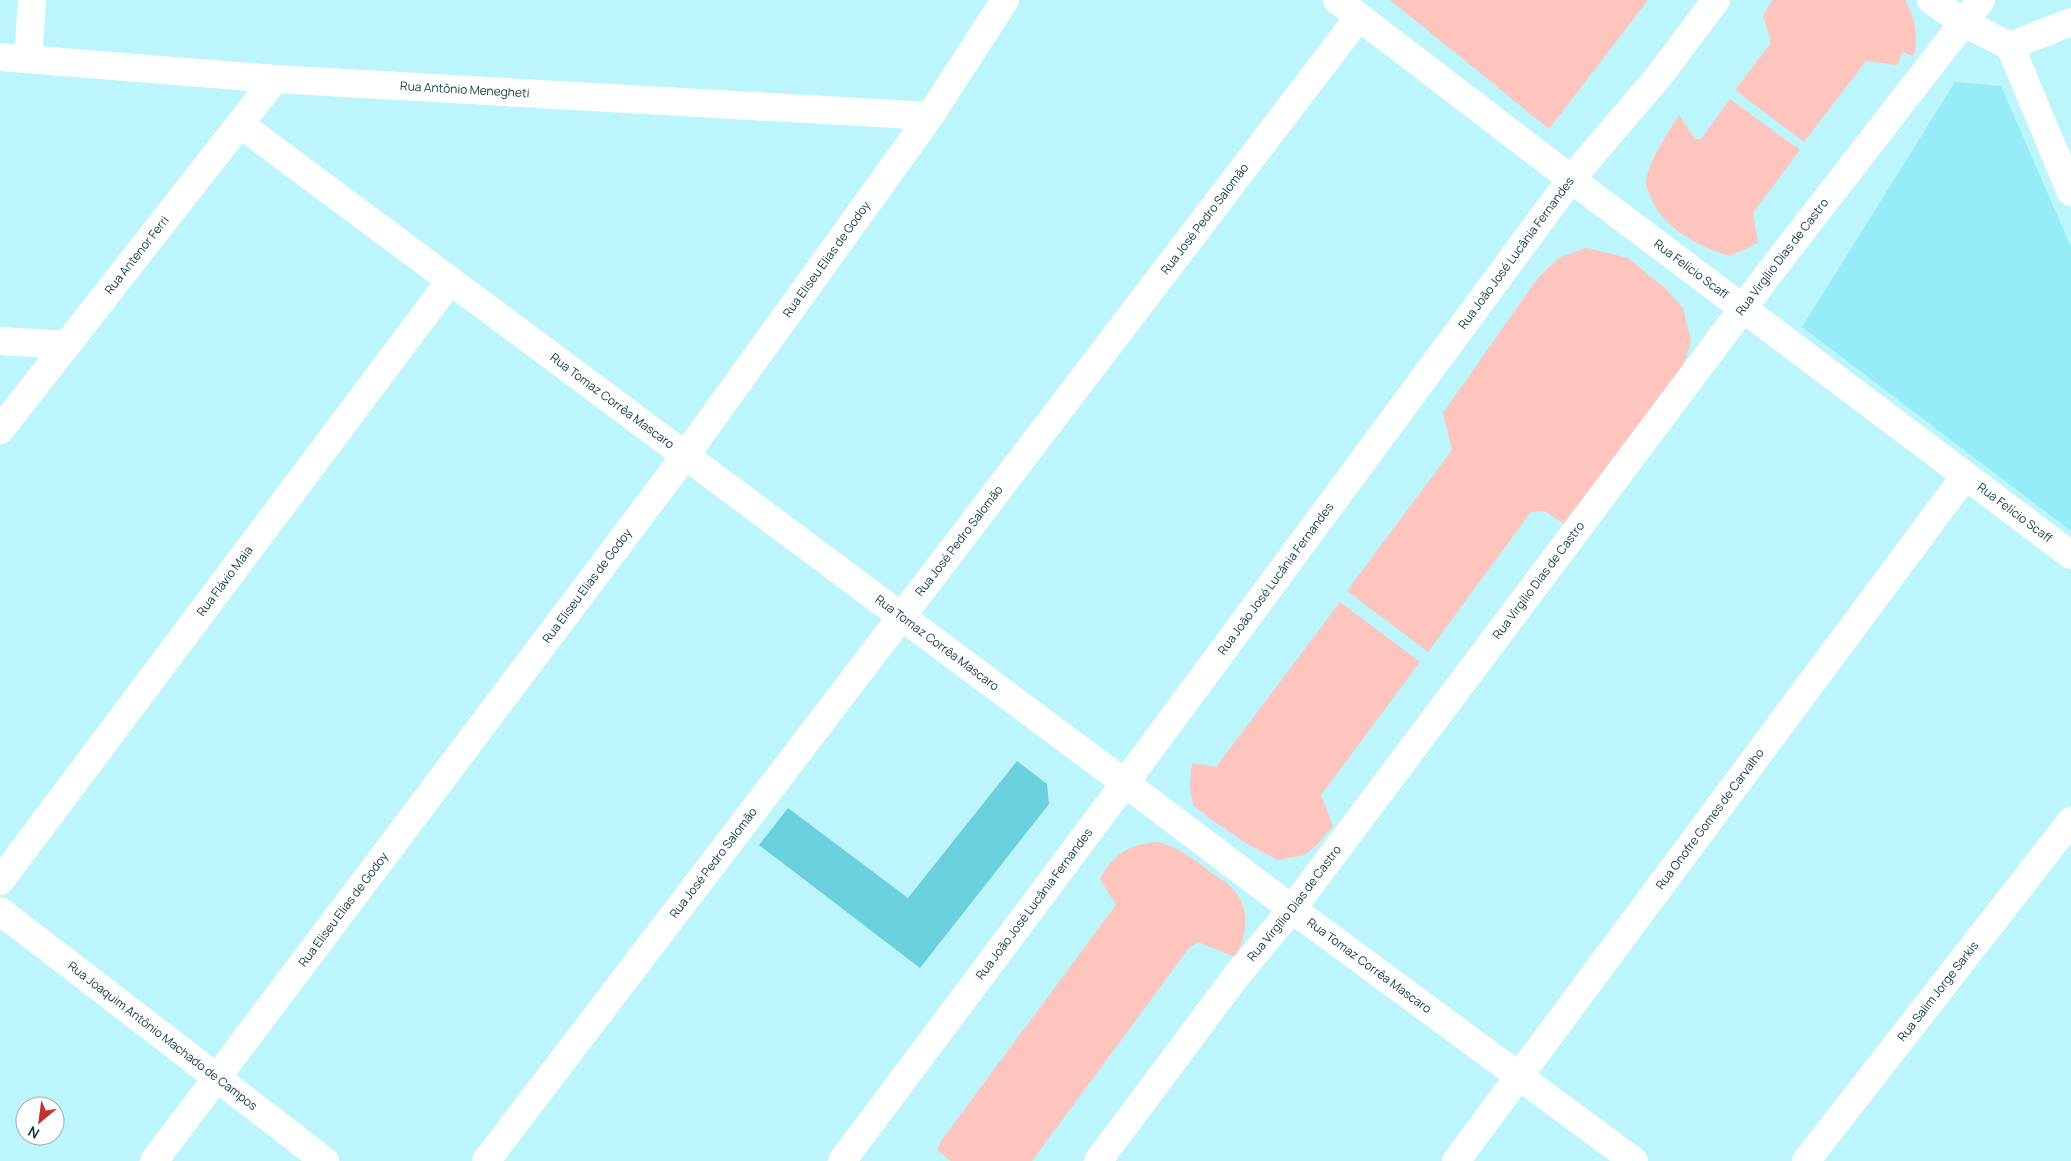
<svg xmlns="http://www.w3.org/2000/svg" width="2071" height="1161" viewBox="0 0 2071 1161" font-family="Manrope,sans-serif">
<rect width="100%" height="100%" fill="#bdf5fc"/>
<polygon fill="#96edf8" points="1955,82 2001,86 2071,247 2071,531 1802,327"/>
<g fill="#fdc5be">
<polygon points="1390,0 1648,0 1549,129"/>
<path d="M 1771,0 L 1905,0 C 1916,20 1917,31 1915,53 L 1912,56 L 1903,52 L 1897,65 L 1866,61 L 1804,142 L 1735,90 L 1771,43 L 1763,16 L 1772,1 Z"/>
<path d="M 1730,99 L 1800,150 L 1753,213 L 1758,243 L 1730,256 C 1699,247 1661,227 1650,195 C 1648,190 1645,185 1646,180 C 1651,157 1667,135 1679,115 L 1695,139 L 1701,139 Z"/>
<polygon points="1586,248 1628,258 1666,289 1683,308 1691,341 1682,369 1564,524 1545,511 1531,512 1428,652 1347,591 1452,450 1443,413 1538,278 1559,258"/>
<polygon points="1340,602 1420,662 1321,795 1333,826 1318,844 1305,855 1278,860 1249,845 1209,818 1193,805 1190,785 1192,763 1216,767"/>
<path d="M 1159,842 C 1181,849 1191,857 1209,871 C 1217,877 1227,882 1233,889 C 1251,909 1247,936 1235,957 L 1198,942 L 1189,948 L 1032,1161 L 951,1161 L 937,1150 L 941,1141 L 1116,905 L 1100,879 C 1116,852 1128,845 1159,842 Z"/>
</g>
<polygon fill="#6bd0dd" points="1017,761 1047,784 1049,804 920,968 759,845 788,808 908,898"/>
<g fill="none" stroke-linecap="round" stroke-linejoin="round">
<g stroke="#fff" stroke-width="28">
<path id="s1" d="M 1337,0 L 1571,179 L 2071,555"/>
<polyline points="1931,0 1964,23 2010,46 2071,192"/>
<polyline points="2010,46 2071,22"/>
<path id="s2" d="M 0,57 L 275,79 L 930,116"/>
<polyline points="28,59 32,0"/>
<path id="s3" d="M 240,124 L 1125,783"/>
<polyline points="0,341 67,345"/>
<path id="s4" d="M 0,430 L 275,79"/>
<path id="s5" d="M 0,881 L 450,281"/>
<path id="s6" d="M 0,911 L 325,1161"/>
<path id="s7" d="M 154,1161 L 685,456 L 930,116 L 1005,0"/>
<path id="s8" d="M 486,1161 L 1359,17"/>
<path id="s9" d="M 1456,1161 L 1965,476"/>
<path id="s10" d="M 1806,1161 L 2071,821"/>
</g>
<path stroke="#fff" stroke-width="28" id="s11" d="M 1125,783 L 1292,909 L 1634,1161"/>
<g stroke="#fff" stroke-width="28">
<path id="s12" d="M 842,1161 L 1125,783 L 1571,179 L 1659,76 L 1716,0"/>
<path id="s13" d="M 1098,1161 L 1237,975 L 1292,909 L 1777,263 L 1981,0"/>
</g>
</g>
<g text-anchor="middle" stroke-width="5" stroke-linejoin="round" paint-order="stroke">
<g font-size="12" fill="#0d3a40" stroke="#fff">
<text dy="4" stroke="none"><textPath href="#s2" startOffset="466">Rua Antônio Menegheti</textPath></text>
<text dy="4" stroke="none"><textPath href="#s8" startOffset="1185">Rua José Pedro Salomão</textPath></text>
<text dy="4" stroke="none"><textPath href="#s12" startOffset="1131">Rua João José Lucânia Fernandes</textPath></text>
<text dy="4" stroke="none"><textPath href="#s4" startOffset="222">Rua Antenor Ferri</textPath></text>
<text dy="4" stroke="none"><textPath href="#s13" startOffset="1134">Rua Virgílio Dias de Castro</textPath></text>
<text dy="4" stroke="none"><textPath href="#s7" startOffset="1125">Rua Eliseu Elias de Godoy</textPath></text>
<text dy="4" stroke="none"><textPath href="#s1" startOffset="445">Rua Felício Scaff</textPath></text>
<text dy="4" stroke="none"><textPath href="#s3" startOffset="464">Rua Tomaz Corrêa Mascaro</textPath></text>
<text dy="4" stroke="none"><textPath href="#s1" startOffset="850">Rua Felício Scaff</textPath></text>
<text dy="4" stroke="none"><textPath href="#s8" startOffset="780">Rua José Pedro Salomão</textPath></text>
<text dy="4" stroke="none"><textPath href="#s12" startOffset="726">Rua João José Lucânia Fernandes</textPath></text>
<text dy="4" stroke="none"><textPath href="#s5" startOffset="375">Rua Flávio Maia</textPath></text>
<text dy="4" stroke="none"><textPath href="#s13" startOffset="729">Rua Virgílio Dias de Castro</textPath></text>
<text dy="4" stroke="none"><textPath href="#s7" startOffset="720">Rua Eliseu Elias de Godoy</textPath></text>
<text dy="4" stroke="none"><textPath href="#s3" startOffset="869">Rua Tomaz Corrêa Mascaro</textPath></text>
<text dy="4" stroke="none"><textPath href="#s9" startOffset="426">Rua Onofre Gomes de Carvalho</textPath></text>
<text dy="4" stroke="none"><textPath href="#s8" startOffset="375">Rua José Pedro Salomão</textPath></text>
<text dy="4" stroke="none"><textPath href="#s13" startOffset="324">Rua Virgílio Dias de Castro</textPath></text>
<text dy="4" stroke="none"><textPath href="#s12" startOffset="321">Rua João José Lucânia Fernandes</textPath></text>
<text dy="4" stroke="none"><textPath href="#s7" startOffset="315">Rua Eliseu Elias de Godoy</textPath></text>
<text dy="4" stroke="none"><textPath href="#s11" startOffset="305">Rua Tomaz Corrêa Mascaro</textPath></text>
<text dy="4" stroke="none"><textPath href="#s10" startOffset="215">Rua Salim Jorge Sarkis</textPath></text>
<text dy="4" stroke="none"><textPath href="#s6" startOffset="205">Rua Joaquim Antônio Machado de Campos</textPath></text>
</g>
</g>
<g transform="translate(40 1121) rotate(209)"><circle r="24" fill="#ffffff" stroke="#9eb0b3"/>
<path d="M0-4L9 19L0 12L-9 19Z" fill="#c13330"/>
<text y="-8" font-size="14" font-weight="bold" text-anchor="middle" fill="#0d3a40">N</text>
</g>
</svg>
